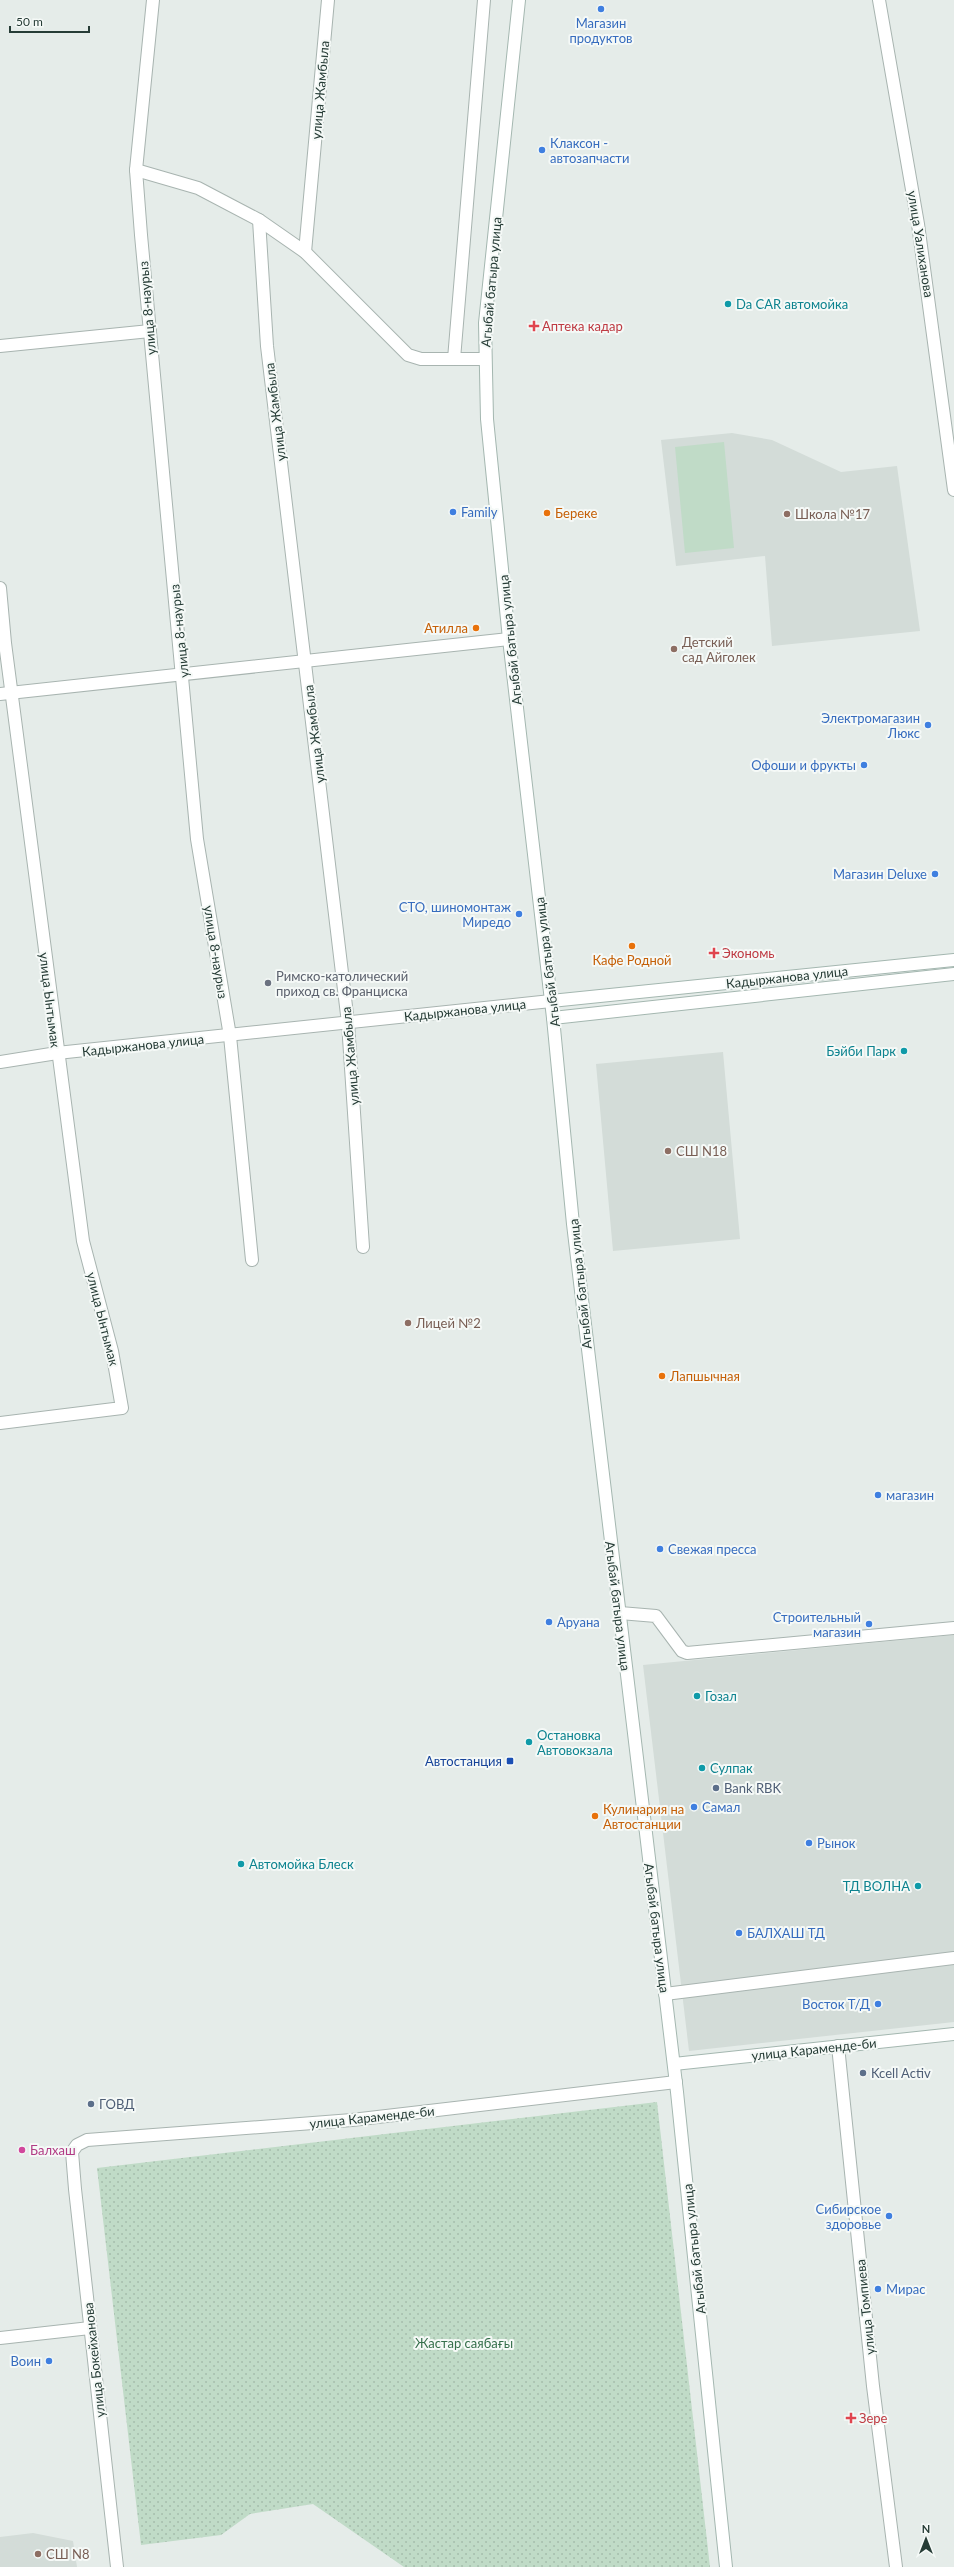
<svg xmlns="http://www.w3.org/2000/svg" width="954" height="2567" viewBox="0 0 954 2567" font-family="Lato,sans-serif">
<defs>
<pattern id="park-dots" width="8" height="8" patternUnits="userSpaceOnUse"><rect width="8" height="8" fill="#c0dbc7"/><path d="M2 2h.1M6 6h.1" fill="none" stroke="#a5bdac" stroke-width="1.8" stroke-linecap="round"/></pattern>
</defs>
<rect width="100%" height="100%" fill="#e5ece9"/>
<g fill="#d3dcd8">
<polygon points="732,433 772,440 841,472 897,466 920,631 772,646 765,556 676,566 661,440"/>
<polygon points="723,1052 740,1239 613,1251 596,1064"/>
<polygon points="954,1635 954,2022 689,2051 643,1665"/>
<polygon points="33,2533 73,2541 77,2567 0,2567 0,2537"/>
</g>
<polygon fill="#c0dbc7" points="724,442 734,548 685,553 675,447"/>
<polygon fill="url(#park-dots)" points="657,2102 710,2567 404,2567 313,2504 250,2514 221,2535 141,2545 97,2168"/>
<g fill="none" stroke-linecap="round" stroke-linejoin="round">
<defs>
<g id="minor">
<polyline points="153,0 136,170 141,235 197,839 230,1036 252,1260"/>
<polyline points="136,170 198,188 259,220 305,252 408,355 421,359 485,359"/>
<polyline points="259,220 267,346 348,1023 363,1247"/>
<polyline points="305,252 328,0"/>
<polyline points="0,346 150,331"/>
<polyline points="454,359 484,0"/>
<polyline points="0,588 5,643 83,1241 112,1351 122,1408 0,1423"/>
<polyline points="0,694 509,639"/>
<polyline points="0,1062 57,1053 551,1001"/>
<polyline points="620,1613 656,1616 682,1651 687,1653 954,1628"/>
<polyline points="665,1994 954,1958"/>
<polyline points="838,2046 873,2386 896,2567"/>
<polyline points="0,2338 90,2328"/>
</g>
<g id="tertiary">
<polyline points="879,0 918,224 954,490"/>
<polyline points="117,2567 75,2189 72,2152 77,2145 87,2140 352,2120 676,2082"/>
</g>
<g id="secondary">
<polyline points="519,0 485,323 487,419 509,639 553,1018 573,1224 677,2092 726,2567"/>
<polyline points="551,1001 954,960"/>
<polyline points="553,1018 954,974"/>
<polyline points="674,2064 954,2034"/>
</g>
</defs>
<use href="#minor" stroke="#a8b4b0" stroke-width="14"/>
<use href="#tertiary" stroke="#a8b4b0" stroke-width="14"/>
<use href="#secondary" stroke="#a4b7b0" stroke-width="14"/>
<use href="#minor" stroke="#fff" stroke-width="12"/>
<use href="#tertiary" stroke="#fff" stroke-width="12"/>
<use href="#secondary" stroke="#fff" stroke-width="12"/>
</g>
<g fill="#3f7fe0" stroke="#f5f9f7" stroke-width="1.5">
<circle cx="601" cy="9" r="4"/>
<circle cx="542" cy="150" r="4"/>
<circle cx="453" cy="512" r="4"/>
<circle cx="928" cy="725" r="4"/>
<circle cx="864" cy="765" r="4"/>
<circle cx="935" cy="874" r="4"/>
<circle cx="519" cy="914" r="4"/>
<circle cx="878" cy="1495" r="4"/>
<circle cx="660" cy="1549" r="4"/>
<circle cx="549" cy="1622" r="4"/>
<circle cx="869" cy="1624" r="4"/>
<circle cx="694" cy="1807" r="4"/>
<circle cx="809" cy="1843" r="4"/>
<circle cx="739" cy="1933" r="4"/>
<circle cx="878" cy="2004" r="4"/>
<circle cx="889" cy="2216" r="4"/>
<circle cx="878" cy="2289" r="4"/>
<circle cx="49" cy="2361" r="4"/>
</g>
<g fill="#0f9aa8" stroke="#f5f9f7" stroke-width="1.5">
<circle cx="728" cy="304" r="4"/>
<circle cx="904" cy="1051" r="4"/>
<circle cx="697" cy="1696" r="4"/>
<circle cx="529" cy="1742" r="4"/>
<circle cx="702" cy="1768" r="4"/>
<circle cx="241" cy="1864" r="4"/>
<circle cx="918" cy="1886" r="4"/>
</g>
<g fill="#e0444e" stroke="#f5f9f7" stroke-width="1.5">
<path d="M532 320h4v4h4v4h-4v4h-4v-4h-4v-4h4z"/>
<path d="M712 947h4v4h4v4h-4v4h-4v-4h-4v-4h4z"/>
<path d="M849 2412h4v4h4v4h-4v4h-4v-4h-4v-4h4z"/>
</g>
<g fill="#e8710a" stroke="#f5f9f7" stroke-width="1.5">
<circle cx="547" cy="513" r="4"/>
<circle cx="476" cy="628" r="4"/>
<circle cx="632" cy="946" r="4"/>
<circle cx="662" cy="1376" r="4"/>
<circle cx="595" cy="1816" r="4"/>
</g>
<g fill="#8d6e63" stroke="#f5f9f7" stroke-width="1.5">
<circle cx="787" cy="514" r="4"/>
<circle cx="674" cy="649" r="4"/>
<circle cx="668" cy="1151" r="4"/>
<circle cx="408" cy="1323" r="4"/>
<circle cx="38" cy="2554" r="4"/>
</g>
<circle fill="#6b7280" stroke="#f5f9f7" stroke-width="1.5" cx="268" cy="983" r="4"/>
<rect fill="#1a4fb4" stroke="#f5f9f7" stroke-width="1.5" x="506" y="1757" width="8" height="8" rx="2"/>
<g fill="#5c6f8a" stroke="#f5f9f7" stroke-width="1.5">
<circle cx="716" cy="1788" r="4"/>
<circle cx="863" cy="2073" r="4"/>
<circle cx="91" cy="2104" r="4"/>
</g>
<circle fill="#d1479c" stroke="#f5f9f7" stroke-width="1.5" cx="22" cy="2150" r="4"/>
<g text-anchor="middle" stroke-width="4" stroke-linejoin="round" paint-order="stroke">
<g font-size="13" fill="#366cbe" stroke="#f5f9f7" text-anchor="start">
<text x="601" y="28" text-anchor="middle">Магазин<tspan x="601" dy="15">продуктов</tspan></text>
<text x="550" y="148">Клаксон -<tspan x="550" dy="15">автозапчасти</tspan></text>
<text x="461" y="517">Family</text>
<text x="920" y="723" text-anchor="end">Электромагазин<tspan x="920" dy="15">Люкс</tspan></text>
<text x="856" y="770" text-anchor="end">Офоши и фрукты</text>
<text x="927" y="879" text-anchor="end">Магазин Deluxe</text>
<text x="511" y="912" text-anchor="end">СТО, шиномонтаж<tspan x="511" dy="15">Миредо</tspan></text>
<text x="886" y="1500">магазин</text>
<text x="668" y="1554">Свежая пресса</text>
<text x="861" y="1622" text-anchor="end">Строительный<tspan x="861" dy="15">магазин</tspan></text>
<text x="557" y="1627">Аруана</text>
<text x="702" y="1812">Самал</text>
<text x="817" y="1848">Рынок</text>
<text x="747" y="1938">БАЛХАШ ТД</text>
<text x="870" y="2009" text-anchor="end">Восток Т/Д</text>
<text x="881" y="2214" text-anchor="end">Сибирское<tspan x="881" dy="15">здоровье</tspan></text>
<text x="886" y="2294">Мирас</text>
<text x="41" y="2366" text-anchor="end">Воин</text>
</g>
<g font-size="13" fill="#263c36" stroke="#f5f9f7">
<text transform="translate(320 90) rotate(-85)" y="5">улица Жамбыла</text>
<text transform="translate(921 244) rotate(81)" y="5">улица Уалиханова</text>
<text transform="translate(491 282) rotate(-85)" y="5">Агыбай батыра улица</text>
<text transform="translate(147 308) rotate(-95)" y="5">улица 8-наурыз</text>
<text transform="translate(275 412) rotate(-97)" y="5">улица Жамбыла</text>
<text transform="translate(179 631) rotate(-96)" y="5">улица 8-наурыз</text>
<text transform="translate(510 640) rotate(-96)" y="5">Агыбай батыра улица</text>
<text transform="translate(314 734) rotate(-97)" y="5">улица Жамбыла</text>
<text transform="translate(216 952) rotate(81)" y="5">улица 8-наурыз</text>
<text transform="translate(547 962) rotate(-97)" y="5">Агыбай батыра улица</text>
<text transform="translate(787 977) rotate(-6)" y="5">Кадыржанова улица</text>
<text transform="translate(50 1000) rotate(83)" y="5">улица Ынтымак</text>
<text transform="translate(465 1010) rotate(-6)" y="5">Кадыржанова улица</text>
<text transform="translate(143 1045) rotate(-6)" y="5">Кадыржанова улица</text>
<text transform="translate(350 1056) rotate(-95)" y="5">улица Жамбыла</text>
<text transform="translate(580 1284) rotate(-96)" y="5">Агыбай батыра улица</text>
<text transform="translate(103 1319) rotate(76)" y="5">улица Ынтымак</text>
<text transform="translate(618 1606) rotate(83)" y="5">Агыбай батыра улица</text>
<text transform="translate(657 1928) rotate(83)" y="5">Агыбай батыра улица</text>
<text transform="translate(814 2049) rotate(-6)" y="5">улица Караменде-би</text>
<text transform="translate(372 2117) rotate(-6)" y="5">улица Караменде-би</text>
<text transform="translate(694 2249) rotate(-96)" y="5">Агыбай батыра улица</text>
<text transform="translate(865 2307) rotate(-96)" y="5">улица Томпиева</text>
<text transform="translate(94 2360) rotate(-96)" y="5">улица Бокейханова</text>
</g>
<g font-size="13" fill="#0d838f" stroke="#f5f9f7" text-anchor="start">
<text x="736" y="309">Da CAR автомойка</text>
<text x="896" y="1056" text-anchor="end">Бэйби Парк</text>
<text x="705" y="1701">Гозал</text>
<text x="537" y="1740">Остановка<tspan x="537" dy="15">Автовокзала</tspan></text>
<text x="710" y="1773">Сулпак</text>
<text x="249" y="1869">Автомойка Блеск</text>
<text x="910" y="1891" text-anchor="end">ТД ВОЛНА</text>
</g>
<g font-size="13" fill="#be3a42" stroke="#f5f9f7" text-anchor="start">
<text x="542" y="331">Аптека кадар</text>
<text x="722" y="958">Экономь</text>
<text x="859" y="2423">Зере</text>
</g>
<g font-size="13" fill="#c56008" stroke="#f5f9f7" text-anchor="start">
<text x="555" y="518">Береке</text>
<text x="468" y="633" text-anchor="end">Атилла</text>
<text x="632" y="965" text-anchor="middle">Кафе Родной</text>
<text x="670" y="1381">Лапшычная</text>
<text x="603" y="1814">Кулинария на<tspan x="603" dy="15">Автостанции</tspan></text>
</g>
<g font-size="13" fill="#785e54" stroke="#f5f9f7" text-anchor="start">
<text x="795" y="519">Школа №17</text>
<text x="682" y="647">Детский<tspan x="682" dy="15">сад Айголек</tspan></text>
<text x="676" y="1156">СШ N18</text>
<text x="416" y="1328">Лицей №2</text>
<text x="46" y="2559">СШ N8</text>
</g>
<g font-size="13" fill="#5b616d" stroke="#f5f9f7" text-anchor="start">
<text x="276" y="981">Римско-католический<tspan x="276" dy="15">приход св. Франциска</tspan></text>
</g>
<g font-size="13" fill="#164399" stroke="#f5f9f7" text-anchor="end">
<text x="502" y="1766">Автостанция</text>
</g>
<g font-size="13" fill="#4e5e75" stroke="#f5f9f7" text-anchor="start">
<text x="724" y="1793">Bank RBK</text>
<text x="871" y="2078">Kcell Activ</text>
<text x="99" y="2109">ГОВД</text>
</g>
<g font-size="13" fill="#b23c85" stroke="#f5f9f7" text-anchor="start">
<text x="30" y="2155">Балхаш</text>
</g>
<g font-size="13" fill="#356f4b" stroke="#f5f9f7">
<text x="464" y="2348">Жастар саябағы</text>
</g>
</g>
<g transform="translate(926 2539)" stroke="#f5f9f7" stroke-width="3" paint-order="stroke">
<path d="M0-3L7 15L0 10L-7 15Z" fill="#263c36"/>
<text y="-6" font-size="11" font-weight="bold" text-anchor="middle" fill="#263c36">N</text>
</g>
<path d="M10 26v6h79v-6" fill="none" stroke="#263c36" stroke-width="2"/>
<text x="16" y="26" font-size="12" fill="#263c36" stroke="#f5f9f7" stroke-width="3" paint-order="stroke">50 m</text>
</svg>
